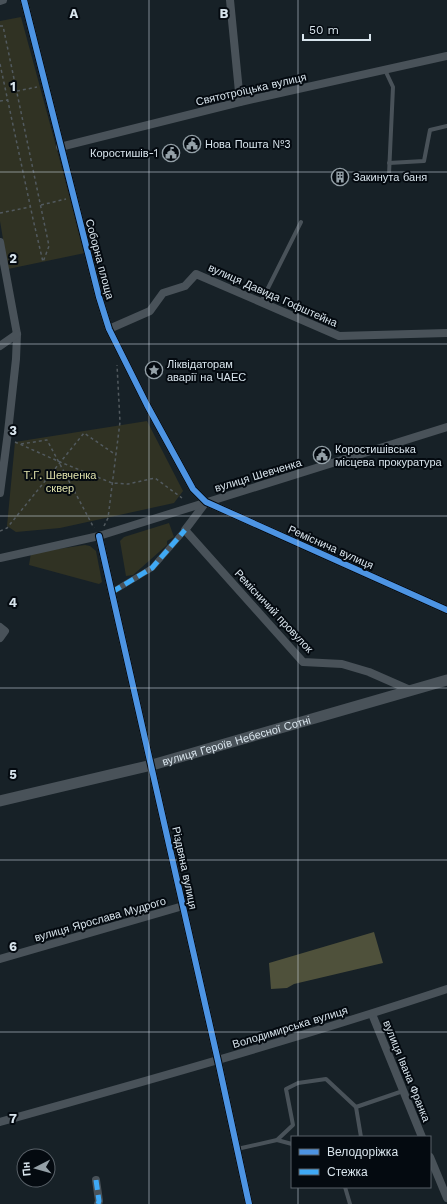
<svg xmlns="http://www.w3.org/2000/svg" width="447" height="1204" viewBox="0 0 447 1204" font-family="'Work Sans',sans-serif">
<rect width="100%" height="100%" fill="#172127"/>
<g fill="#303223">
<polygon points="21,17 85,253 8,269 0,221 0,21"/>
<polygon points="147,421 183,491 174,503 60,528 16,532 7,526 15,442"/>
<polygon points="169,523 174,537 167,541 167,545 133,575 126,576 120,541 124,537"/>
<polygon points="85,545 90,546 96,551 102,582 99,584 29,565 31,553"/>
</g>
<polygon fill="#4f513b" points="374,932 383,963 294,984 287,988 271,989 269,963"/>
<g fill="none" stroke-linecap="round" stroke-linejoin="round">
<g stroke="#525a5f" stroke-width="1.5" stroke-dasharray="3 3" stroke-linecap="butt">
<polyline points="0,26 3,26 49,246 43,262"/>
<polyline points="0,64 33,219 43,262"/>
<polyline points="17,91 37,87"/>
<polyline points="0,101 8,100"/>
<polyline points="41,205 66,199"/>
<polyline points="0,213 30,207"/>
<polyline points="15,442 60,462 112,483 128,484 155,478 182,498"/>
<polyline points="21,444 47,440 94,528"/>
<polyline points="104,526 108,518 120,422 117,365"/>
<polyline points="0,531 7,528 84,433 116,455"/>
</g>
<g stroke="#495259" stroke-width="4">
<polyline points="385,70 393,87 389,174"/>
<polyline points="389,163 424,161 430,130 447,126"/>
<polyline points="261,302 301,222"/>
<polyline points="361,1137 356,1107 403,1091"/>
<polyline points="277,1140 292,1144"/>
<polyline points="237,1149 277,1140 293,1125 286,1089 298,1083 326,1079 356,1107"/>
<polyline points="345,1187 350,1204"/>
</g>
<polyline stroke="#495259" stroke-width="6" points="112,592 152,568 185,530"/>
<g stroke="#495259" stroke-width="8">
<polyline points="24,0 99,297 109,329 147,405 193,489 206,502 447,610"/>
<polyline points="230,0 240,102"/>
<polyline points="0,1 3,0"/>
<polyline points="60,147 240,102 447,56"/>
<polyline points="0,242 17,334 16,359 8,432 0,493"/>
<polyline points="109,329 150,311 163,293 185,286 196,274 339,336 447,333"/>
<polyline points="0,346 17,334"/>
<polyline points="206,502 185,530 303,662 342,664 369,672 410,690"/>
<polyline points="99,536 218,1061 249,1204"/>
<polyline points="0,558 99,536 447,427"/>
<polyline points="0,627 5,631 0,638"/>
<polyline points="0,959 183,906"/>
<polyline points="372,1014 422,1137"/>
<path d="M 0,1122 C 150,1080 299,1038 447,989"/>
<polyline points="430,1157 447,1198"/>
<polyline points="96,1180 99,1201 98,1204"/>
</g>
<path stroke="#495259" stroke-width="11" id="s1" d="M 0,801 L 152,765 L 447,680"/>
<g stroke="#3fa9f5" stroke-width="5" stroke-dasharray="10 5" stroke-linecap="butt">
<polyline points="112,592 152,568 185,530"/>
<polyline points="96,1180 99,1201 98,1204"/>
</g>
<defs>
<g id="cycleway">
<polyline points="24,0 99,297 109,329 147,405 193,489 206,502 447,610"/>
<polyline points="99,536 218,1061 249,1204"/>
</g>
</defs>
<use href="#cycleway" stroke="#040a10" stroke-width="8"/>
<use href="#cycleway" stroke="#4d94e3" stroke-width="6"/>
</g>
<path fill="none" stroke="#d8e4ec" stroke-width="1" stroke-opacity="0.55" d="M 149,0 L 149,1204M 298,0 L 298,1137M 0,172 L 447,172M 0,344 L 447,344M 0,516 L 447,516M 0,688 L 447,688M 0,860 L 447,860M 0,1032 L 447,1032M 298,1187 L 298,1204"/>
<defs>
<symbol id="civic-ring" viewBox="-11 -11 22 22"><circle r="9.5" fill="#040a10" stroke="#94a0a7" stroke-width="1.5"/><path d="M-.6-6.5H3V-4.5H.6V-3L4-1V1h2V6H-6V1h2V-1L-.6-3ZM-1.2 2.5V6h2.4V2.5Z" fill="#94a0a7"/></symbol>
<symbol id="building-ring" viewBox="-11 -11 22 22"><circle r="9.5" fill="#040a10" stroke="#94a0a7" stroke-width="1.5"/><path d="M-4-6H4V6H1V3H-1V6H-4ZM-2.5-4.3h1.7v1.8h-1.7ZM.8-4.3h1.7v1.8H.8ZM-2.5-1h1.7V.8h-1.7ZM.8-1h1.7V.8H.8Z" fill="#94a0a7"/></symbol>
<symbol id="sight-ring" viewBox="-11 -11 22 22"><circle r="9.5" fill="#040a10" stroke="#94a0a7" stroke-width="1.5"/><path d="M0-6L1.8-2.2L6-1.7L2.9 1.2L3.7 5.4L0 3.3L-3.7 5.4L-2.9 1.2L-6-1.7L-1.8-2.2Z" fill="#94a0a7"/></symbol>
</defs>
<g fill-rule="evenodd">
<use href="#civic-ring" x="182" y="134" width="20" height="20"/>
<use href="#civic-ring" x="161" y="143" width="20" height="20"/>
<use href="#building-ring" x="330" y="167" width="20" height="20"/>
<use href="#sight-ring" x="144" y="360" width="20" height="20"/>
<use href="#civic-ring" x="312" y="445" width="20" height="20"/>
</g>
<g text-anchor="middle" stroke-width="4" stroke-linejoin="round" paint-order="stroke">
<g font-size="11" fill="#d8e4ec" stroke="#040a10">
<text transform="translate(251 89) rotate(-13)" y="4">Святотроїцька вулиця</text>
<text transform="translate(100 259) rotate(75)" y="4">Соборна площа</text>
<text transform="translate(273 295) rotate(24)" y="4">вулиця Давида Гофштейна</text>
<text transform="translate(258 475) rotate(-17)" y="4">вулиця Шевченка</text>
<text transform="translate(331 547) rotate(24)" y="4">Реміснича вулиця</text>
<text transform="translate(274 611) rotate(47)" y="4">Ремісничий провулок</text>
<text dy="4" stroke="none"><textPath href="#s1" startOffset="244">вулиця Героїв Небесної Сотні</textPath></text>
<text transform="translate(185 868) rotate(78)" y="4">Різдвяна вулиця</text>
<text transform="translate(100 919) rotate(-16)" y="4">вулиця Ярослава Мудрого</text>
<text transform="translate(290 1027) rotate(-17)" y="4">Володимирська вулиця</text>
<text transform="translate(407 1071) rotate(68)" y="4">вулиця Івана Франка</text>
</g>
<g font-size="11" fill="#d8e4ec" stroke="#040a10" text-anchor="start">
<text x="205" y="148">Нова Пошта №3</text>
<text x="158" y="157" text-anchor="end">Коростишів-1</text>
<text x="353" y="181">Закинута баня</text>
<text x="167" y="368">Ліквідаторам<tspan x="167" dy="13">аварії на ЧАЕС</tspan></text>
<text x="335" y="453">Коростишівська<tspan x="335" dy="13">місцева прокуратура</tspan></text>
</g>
<g font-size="11" fill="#dfe1ab" stroke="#040a10">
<text x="60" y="479">Т.Г. Шевченка<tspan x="60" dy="13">сквер</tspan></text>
</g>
</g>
<g font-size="13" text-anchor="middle" font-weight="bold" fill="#d8e4ec" stroke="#040a10" stroke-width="4" stroke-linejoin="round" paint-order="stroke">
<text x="74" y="18">A</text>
<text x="224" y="18">B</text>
<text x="13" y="91">1</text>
<text x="13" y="263">2</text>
<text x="13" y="435">3</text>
<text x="13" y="607">4</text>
<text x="13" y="779">5</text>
<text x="13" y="951">6</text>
<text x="13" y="1123">7</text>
</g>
<rect x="291" y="1136" width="140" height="52" fill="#040a10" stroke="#596168"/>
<rect x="299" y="1149" width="20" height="6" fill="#4d94e3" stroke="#596168"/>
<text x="327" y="1156" font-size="12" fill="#d8e4ec">Велодоріжка</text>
<rect x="299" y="1169" width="20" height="6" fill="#3fa9f5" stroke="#596168"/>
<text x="327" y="1176" font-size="12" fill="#d8e4ec">Стежка</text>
<g transform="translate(36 1168) rotate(264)"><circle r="19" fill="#040a10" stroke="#596168"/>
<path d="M0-3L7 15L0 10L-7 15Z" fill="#94a0a7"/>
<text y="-6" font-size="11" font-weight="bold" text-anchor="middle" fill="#d8e4ec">Пн</text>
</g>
<path d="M303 34v6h67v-6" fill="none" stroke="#d8e4ec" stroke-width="2"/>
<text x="309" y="34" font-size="12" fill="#d8e4ec" stroke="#040a10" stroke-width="3" paint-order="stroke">50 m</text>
</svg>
